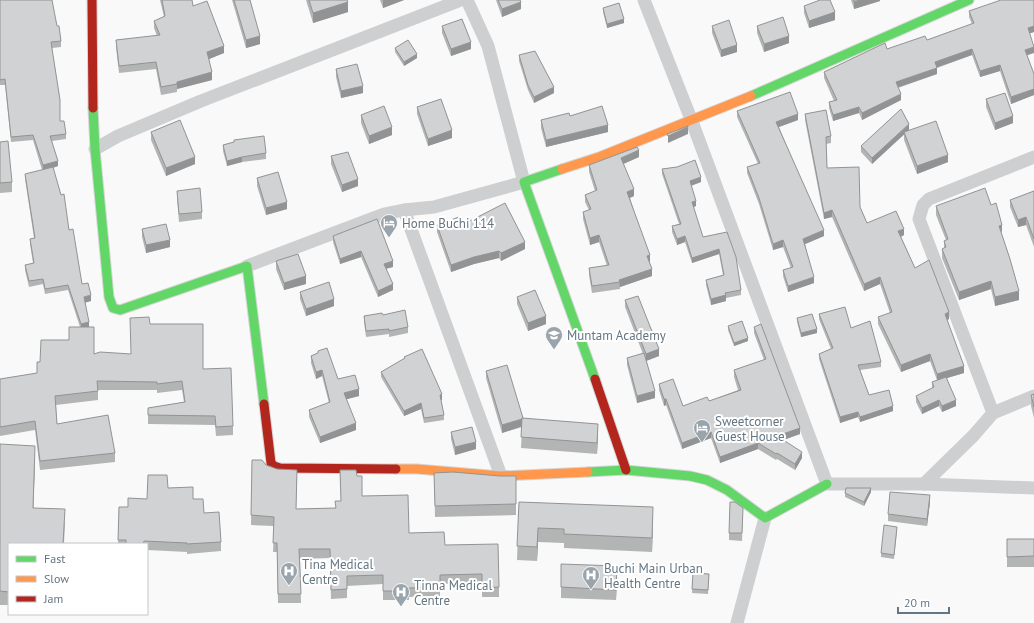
<svg xmlns="http://www.w3.org/2000/svg" width="1034" height="623" viewBox="0 0 1034 623" font-family="'PT Sans',sans-serif">
<rect width="100%" height="100%" fill="#f9f9f9"/>
<g fill="none" stroke-linecap="round" stroke-linejoin="round">
<defs>
<g id="fast">
<polyline points="751,96 969,0"/>
<polyline points="93,108 95,149 109,297 113,308 120,310 247,266 264,404"/>
<polyline points="562,169 524,182 595,379"/>
<polyline points="588,472 626,470 690,476 707,480 727,490 765,518 827,484"/>
</g>
<g id="slow">
<polyline points="562,169 599,157 751,96"/>
<polyline points="396,469 417,469 501,476 588,472"/>
</g>
<g id="jam">
<polyline points="92,0 93,108"/>
<polyline points="595,379 626,470"/>
<polyline points="264,404 271,463 274,466 280,468 396,469"/>
</g>
</defs>
<use href="#fast" stroke="#d5d6d7" stroke-width="11"/>
<use href="#slow" stroke="#d5d6d7" stroke-width="11"/>
<use href="#jam" stroke="#d5d6d7" stroke-width="11"/>
<g stroke="#cecfd0" stroke-width="13">
<polyline points="644,0 691,119 827,484 924,484 1034,488"/>
<polyline points="95,149 118,136 201,101 461,0"/>
<polyline points="404,210 501,476"/>
<polyline points="247,266 384,214 404,210 434,207 524,182 488,46 467,0"/>
<polyline points="993,413 1034,396"/>
<polyline points="924,484 974,435 993,413 919,219 923,205 929,199 1034,157"/>
<polyline points="737,623 765,518"/>
</g>
<use href="#fast" stroke="#63d668" stroke-width="9"/>
<use href="#slow" stroke="#ff974d" stroke-width="9"/>
<use href="#jam" stroke="#b3261e" stroke-width="9"/>
</g>
<g fill="#b3b5b5">
<polygon points="0,0 57,26 61,41 61,47 52,48 60,121 66,134 66,139 52,141 58,166 53,168 82,284 91,301 85,302 89,327 94,354 131,354 150,324 203,369 233,426 233,435 216,436 215,425 148,424 148,408 184,402 182,390 157,393 157,390 98,390 98,400 56,405 57,424 115,453 115,462 40,470 35,430 0,436 0,379 37,373 37,362 40,362 69,340 80,327 68,290 45,294 43,284 29,287 25,270 25,265 33,263 30,244 30,239 34,238 25,179 25,174 42,170 33,140 11,142 5,85 0,85"/>
<polygon points="160,0 192,0 193,6 224,53 208,59 212,80 177,89 177,92 161,95 156,69 119,73 116,47 116,40 157,36 154,28 154,21 164,17"/>
<polygon points="232,0 250,0 260,44 246,48"/>
<polygon points="306,0 347,0 348,12 313,23"/>
<polygon points="380,0 404,0 383,8"/>
<polygon points="496,0 520,0 521,9 502,17"/>
<polygon points="851,0 880,0 880,1 854,9"/>
<polygon points="1034,0 1034,32 1030,33 1027,55 1034,74 1034,95 1011,104 1000,71 980,77 972,55 937,68 937,74 898,88 901,100 862,120 859,113 833,121 829,108 829,102 834,101 824,78 824,72 887,49 927,40 972,24 969,17 969,11"/>
<polygon points="804,6 835,20 809,28 804,13"/>
<polygon points="603,8 624,23 607,28 603,12"/>
<polygon points="442,26 471,49 451,56 442,33"/>
<polygon points="712,26 737,52 721,57 712,33"/>
<polygon points="757,26 789,43 764,52 757,33"/>
<polygon points="395,48 417,58 404,66 395,52"/>
<polygon points="519,55 554,93 534,103 528,90 519,61"/>
<polygon points="336,69 363,93 341,98 336,77"/>
<polygon points="986,99 1013,123 995,130 986,107"/>
<polygon points="417,107 452,138 428,146 417,114"/>
<polygon points="737,111 798,120 779,127 824,236 805,244 814,283 788,292 783,276 783,270 791,268 783,247 773,250 759,204 747,173 747,167 758,164 737,117"/>
<polygon points="805,114 831,136 831,143 826,144 827,168 860,207 867,223 904,235 901,237 915,268 949,319 947,320 964,373 947,378 956,406 942,412 939,406 922,414 916,402 916,396 932,388 932,382 937,380 930,361 901,372 878,324 878,317 890,313 880,284 864,291 832,217 824,219 805,120"/>
<polygon points="361,115 392,135 369,144 361,123"/>
<polygon points="570,116 608,132 546,147 541,128 541,120"/>
<polygon points="909,130 906,132 948,162 917,174 904,140 904,134 872,164 861,152 861,146"/>
<polygon points="151,132 195,164 166,176 151,140"/>
<polygon points="234,140 266,153 266,159 242,162 227,166 223,151 223,145 234,142"/>
<polygon points="0,142 12,182 12,192 0,193"/>
<polygon points="331,156 358,186 342,192 331,164"/>
<polygon points="639,157 623,164 634,196 630,198 650,262 649,263 652,276 620,287 620,289 592,293 589,275 589,268 607,266 599,242 590,245 583,219 583,212 589,210 585,202 585,195 595,191 589,172 589,165"/>
<polygon points="677,167 701,182 691,186 696,206 693,207 703,237 727,232 741,290 741,295 726,298 726,301 711,305 706,285 706,280 723,275 719,254 692,263 685,242 677,245 672,232 672,226 679,224 662,174 662,169"/>
<polygon points="257,178 287,209 266,215 257,186"/>
<polygon points="177,191 202,212 202,219 179,222 177,198"/>
<polygon points="1034,191 1034,247 1026,225 1018,227 1010,207 1010,200"/>
<polygon points="936,206 1001,233 1019,300 995,306 991,289 959,300 942,258 942,249 944,248 944,241 946,240 936,215"/>
<polygon points="437,225 462,225 525,249 501,261 499,258 474,264 451,272 437,232"/>
<polygon points="142,229 170,247 146,253 142,237"/>
<polygon points="333,236 393,267 386,269 393,290 378,297 361,257 340,264 333,242"/>
<polygon points="276,261 306,284 284,290 276,269"/>
<polygon points="300,292 334,306 306,316 300,299"/>
<polygon points="517,297 546,324 528,331 517,304"/>
<polygon points="625,300 659,356 646,361 655,398 637,403 627,365 627,358 643,354 625,307"/>
<polygon points="819,314 851,328 881,362 881,367 860,370 869,395 893,411 860,422 858,417 840,423 819,359 819,354 831,349 819,319"/>
<polygon points="383,315 408,327 408,333 389,337 389,334 366,337 364,321 364,316"/>
<polygon points="797,318 817,333 801,337 797,322"/>
<polygon points="728,326 748,341 734,346 728,330"/>
<polygon points="754,327 800,434 784,440 802,458 795,470 777,459 776,460 758,449 720,463 711,438 682,449 666,405 664,406 659,390 659,384 683,406 709,401 738,390 734,377 734,370 764,360 754,333"/>
<polygon points="318,351 338,379 359,396 346,399 356,430 320,443 309,417 309,410 329,403 322,376 316,379 311,363 311,356 318,353"/>
<polygon points="404,357 442,400 441,400 444,415 444,420 424,423 421,409 404,416 381,377 381,372 404,359"/>
<polygon points="486,371 523,418 598,435 597,454 521,448 522,427 502,433 486,378"/>
<polygon points="1034,394 1034,418 1031,406 1031,395"/>
<polygon points="451,432 476,449 455,455 451,439"/>
<polygon points="0,444 35,459 33,508 65,523 64,544 9,544 9,605 0,605"/>
<polygon points="252,460 266,465 297,479 296,509 335,508 341,501 340,470 357,476 362,496 409,533 445,545 499,587 499,597 482,597 482,583 440,584 440,596 409,597 409,600 383,600 383,584 347,586 347,598 331,599 330,558 300,559 301,603 278,603 277,552 273,552 274,526 251,525"/>
<polygon points="434,473 500,476 516,476 516,515 435,517"/>
<polygon points="168,488 193,499 204,513 221,542 221,551 187,554 187,552 147,550 147,544 118,544 119,507 128,507 147,499"/>
<polygon points="871,492 864,506 845,497 845,493"/>
<polygon points="519,502 653,521 652,552 564,548 564,543 538,542 537,561 517,560"/>
<polygon points="930,502 927,526 888,521 888,514"/>
<polygon points="743,516 742,541 729,540 729,533"/>
<polygon points="897,531 894,559 881,557 881,553"/>
<rect x="1007" y="539" width="27" height="28"/>
<polygon points="693,573 709,574 708,594 692,593"/>
<polygon points="617,577 616,600 561,598 561,587"/>
</g>
<g fill="#929394">
<polygon points="383,0 404,0 383,8"/>
<polygon points="860,0 880,0 880,1 854,9 854,2"/>
<polygon points="348,2 348,12 313,23 313,13"/>
<polygon points="521,2 521,9 502,17 502,9"/>
<polygon points="835,12 835,20 809,28 809,21"/>
<polygon points="624,19 624,23 607,28 607,24"/>
<polygon points="1034,26 1034,32 1028,34 1028,28"/>
<polygon points="260,36 260,44 246,48 246,40"/>
<polygon points="789,36 789,43 764,52 764,44"/>
<polygon points="471,42 471,49 451,56 451,49"/>
<polygon points="737,45 737,52 721,57 721,50"/>
<polygon points="224,46 224,53 207,60 207,52"/>
<polygon points="1034,47 1034,53 1025,56 1025,50"/>
<polygon points="972,49 972,55 935,68 935,62"/>
<polygon points="417,54 417,58 404,66 404,62"/>
<polygon points="1000,65 1000,71 980,77 980,71"/>
<polygon points="937,68 937,74 896,88 896,82"/>
<polygon points="212,72 212,80 177,89 177,82"/>
<polygon points="363,86 363,93 341,98 341,91"/>
<polygon points="554,87 554,93 534,103 534,97"/>
<polygon points="1034,89 1034,95 1011,104 1011,97"/>
<polygon points="901,94 901,100 862,120 862,113"/>
<polygon points="859,107 859,113 833,121 833,115"/>
<polygon points="798,114 798,120 776,128 776,122"/>
<polygon points="1013,116 1013,123 995,130 995,123"/>
<polygon points="909,124 909,130 872,164 872,158"/>
<polygon points="608,125 608,132 546,147 546,140"/>
<polygon points="392,127 392,135 369,144 369,136"/>
<polygon points="688,127 688,134 668,143 668,136"/>
<polygon points="452,130 452,138 428,146 428,139"/>
<polygon points="639,150 639,157 621,165 621,158"/>
<polygon points="948,155 948,162 917,174 917,166"/>
<polygon points="195,157 195,164 166,176 166,168"/>
<polygon points="242,157 242,162 227,166 227,161"/>
<polygon points="58,161 58,166 43,171 43,165"/>
<polygon points="701,177 701,182 690,186 690,181"/>
<polygon points="358,179 358,186 342,192 342,185"/>
<polygon points="634,189 634,196 627,199 627,192"/>
<polygon points="696,201 696,206 692,208 692,202"/>
<polygon points="287,202 287,209 266,215 266,208"/>
<polygon points="832,210 832,217 824,219 824,213"/>
<polygon points="1026,217 1026,225 1018,227 1018,220"/>
<polygon points="1002,225 1002,233 999,226"/>
<polygon points="904,229 904,235 898,238 898,231"/>
<polygon points="824,230 824,236 803,245 803,239"/>
<polygon points="599,235 599,242 590,245 590,238"/>
<polygon points="685,236 685,242 677,245 677,239"/>
<polygon points="170,240 170,247 146,253 146,245"/>
<polygon points="783,240 783,247 773,250 773,244"/>
<polygon points="525,242 525,249 501,261 501,253"/>
<polygon points="719,249 719,254 692,263 692,258"/>
<polygon points="361,251 361,257 340,264 340,259"/>
<polygon points="499,251 499,258 474,264 451,272 451,265 474,257"/>
<polygon points="650,255 650,262 647,263 647,256"/>
<polygon points="393,261 393,267 384,269 384,264"/>
<polygon points="652,269 652,276 620,287 619,280"/>
<polygon points="306,276 306,284 284,290 284,283"/>
<polygon points="814,277 814,283 788,292 788,286"/>
<polygon points="880,277 880,284 864,291 864,284"/>
<polygon points="991,281 991,289 959,300 959,292"/>
<polygon points="393,284 393,290 378,297 378,291"/>
<polygon points="1019,291 1019,300 995,306 995,297"/>
<polygon points="91,295 91,301 84,303 84,297"/>
<polygon points="726,295 726,301 711,305 711,299"/>
<polygon points="334,299 334,306 306,316 306,309"/>
<polygon points="949,312 949,319 945,321 945,314"/>
<polygon points="546,316 546,324 528,331 528,323"/>
<polygon points="89,322 89,328 81,330 81,324"/>
<polygon points="817,329 817,333 801,337 801,333"/>
<polygon points="748,338 748,341 734,346 734,343"/>
<polygon points="659,349 659,356 646,361 646,354"/>
<polygon points="930,354 930,361 901,372 901,365"/>
<polygon points="964,366 964,373 937,381 937,374"/>
<polygon points="322,370 322,376 316,379 316,372"/>
<polygon points="359,389 359,396 344,400 344,393"/>
<polygon points="655,391 655,398 637,403 637,396"/>
<polygon points="442,394 442,400 440,400 440,395"/>
<polygon points="664,399 666,399 666,405 664,406"/>
<polygon points="939,400 939,406 922,414 922,408"/>
<polygon points="956,400 956,406 942,412 942,406"/>
<polygon points="421,403 421,409 404,416 404,411"/>
<polygon points="893,406 893,411 860,422 860,417"/>
<polygon points="858,412 858,417 840,423 840,417"/>
<polygon points="523,419 523,426 502,433 502,425"/>
<polygon points="356,423 356,430 320,443 320,437"/>
<polygon points="598,424 598,435 597,454 597,443"/>
<polygon points="800,428 800,434 777,442 777,436"/>
<polygon points="711,432 711,438 682,449 682,443"/>
<polygon points="476,442 476,449 455,455 455,447"/>
<polygon points="758,443 758,449 720,463 720,457"/>
<polygon points="35,446 35,459 33,521 33,508"/>
<polygon points="802,452 802,458 795,470 795,464"/>
<polygon points="871,488 871,492 864,506 864,502"/>
<polygon points="930,495 930,502 927,526 927,519"/>
<polygon points="653,507 653,521 652,552 652,538"/>
<polygon points="538,528 538,542 537,561 537,547"/>
<polygon points="617,566 617,577 616,600 616,590"/>
</g>
<g fill="#d0d2d3" stroke="#929394">
<polygon points="0,0 52,0 57,26 59,26 61,41 51,42 60,100 60,121 64,121 66,134 50,136 58,161 43,165 33,135 11,137 5,79 0,80"/>
<polygon points="162,0 192,0 193,6 207,1 224,46 207,52 212,72 177,82 177,84 161,87 156,62 119,66 116,40 160,35 154,21 165,16"/>
<polygon points="234,0 250,0 260,36 246,40"/>
<polygon points="309,0 347,0 348,2 313,13"/>
<polygon points="498,0 520,0 521,2 502,9"/>
<polygon points="820,0 830,0 835,12 809,21 804,6"/>
<polygon points="854,0 860,0 854,2"/>
<polygon points="1001,0 1034,0 1034,26 1028,28 1034,47 1025,50 1034,74 1034,89 1011,97 1000,65 980,71 972,49 935,62 937,68 896,82 901,94 862,113 859,107 833,115 829,102 837,100 824,72 885,43 887,49 925,36 927,40 974,23 969,11"/>
<polygon points="619,3 624,19 607,24 603,8"/>
<polygon points="783,17 789,36 764,44 757,26"/>
<polygon points="462,19 471,42 451,49 442,26"/>
<polygon points="729,20 737,45 721,50 712,26"/>
<polygon points="408,40 417,54 404,62 395,48"/>
<polygon points="535,51 554,87 534,97 528,85 519,55"/>
<polygon points="357,64 363,86 341,91 336,69"/>
<polygon points="790,92 798,114 776,122 824,230 803,239 814,277 788,286 783,270 793,267 783,240 773,244 759,198 747,167 760,163 737,111"/>
<polygon points="1005,93 1013,116 995,123 986,99"/>
<polygon points="441,99 452,130 428,139 417,107"/>
<polygon points="384,106 392,127 369,136 361,115"/>
<polygon points="602,106 608,125 546,140 541,120 569,113 570,116"/>
<polygon points="901,109 909,124 872,158 861,146"/>
<polygon points="826,110 831,136 826,137 827,168 859,167 860,207 867,223 896,211 904,229 898,231 915,268 929,260 949,312 945,314 964,366 937,374 930,354 901,365 878,317 892,312 880,277 864,284 832,210 824,213 805,114"/>
<polygon points="180,120 195,157 166,168 151,132"/>
<polygon points="936,121 948,155 917,166 904,132"/>
<polygon points="688,126 688,127 668,136 667,134"/>
<polygon points="264,136 266,153 242,157 227,161 223,145 234,142 234,140"/>
<polygon points="8,141 12,182 0,183 0,142"/>
<polygon points="637,147 639,150 621,158 634,189 627,192 650,255 647,256 652,269 619,280 620,282 592,286 589,268 609,265 599,235 590,238 583,212 591,209 585,195 597,190 589,165"/>
<polygon points="348,152 358,179 342,185 331,156"/>
<polygon points="695,160 701,177 690,181 696,201 692,202 703,237 727,232 736,257 741,290 725,293 726,295 711,299 706,280 724,275 719,249 692,258 685,236 677,239 672,226 681,224 662,169 677,167"/>
<polygon points="53,167 61,195 64,194 69,230 73,229 82,284 88,283 91,295 84,297 89,322 81,324 68,285 45,289 43,279 29,281 25,265 34,263 30,239 35,238 25,174"/>
<polygon points="278,172 287,202 266,208 257,178"/>
<polygon points="200,188 202,212 179,214 177,191"/>
<polygon points="985,188 991,205 996,203 1002,225 999,226 1010,259 1019,291 995,297 991,281 959,292 942,249 946,247 944,241 948,239 936,206"/>
<polygon points="1034,191 1034,239 1026,217 1018,220 1010,200"/>
<polygon points="505,203 525,242 501,253 499,251 474,257 451,265 437,225 459,217 462,225"/>
<polygon points="377,219 393,261 384,264 393,284 378,291 361,251 340,259 333,236"/>
<polygon points="166,224 170,240 146,245 142,229"/>
<polygon points="298,254 306,276 284,283 276,261"/>
<polygon points="329,282 334,299 306,309 300,292"/>
<polygon points="535,290 546,316 528,323 517,297"/>
<polygon points="638,296 659,349 646,354 625,300"/>
<polygon points="845,307 851,328 870,321 881,362 858,365 869,395 889,390 893,406 860,417 858,412 840,417 819,354 833,348 819,314"/>
<polygon points="405,310 408,327 389,331 389,329 366,331 364,316 382,313 383,315"/>
<polygon points="812,314 817,329 801,333 797,318"/>
<polygon points="149,317 150,324 203,324 203,369 231,368 233,426 216,427 215,416 148,415 148,408 185,402 182,381 157,384 157,382 97,381 98,391 55,396 57,424 108,415 115,453 40,461 35,421 0,427 0,379 37,373 37,362 40,362 41,340 69,340 69,327 94,327 94,354 100,352 131,354 130,318"/>
<polygon points="742,321 748,338 734,343 728,326"/>
<polygon points="761,324 800,428 777,436 802,452 795,464 777,453 776,454 758,443 720,457 711,432 682,443 666,399 664,399 659,384 673,379 683,406 707,397 709,401 741,390 734,370 766,359 754,327"/>
<polygon points="327,348 338,379 355,375 359,389 344,393 356,423 320,437 309,410 330,402 322,370 316,372 311,356 318,353 318,351"/>
<polygon points="422,349 442,394 440,395 444,415 424,418 421,403 404,411 381,372 405,358 404,357"/>
<polygon points="644,353 655,391 637,396 627,358"/>
<polygon points="507,365 523,418 522,418 522,419 502,425 486,371"/>
<polygon points="946,377 956,400 942,406 939,400 922,408 916,396 934,387 932,382"/>
<polygon points="1034,394 1034,407 1031,395"/>
<polygon points="522,418 598,424 597,443 521,437"/>
<polygon points="472,427 476,442 455,447 451,432"/>
<polygon points="0,444 35,446 33,508 65,509 63,544 9,544 9,592 0,591"/>
<polygon points="252,460 262,460 266,465 277,469 297,470 296,509 336,508 335,501 341,501 340,470 356,470 357,476 362,476 362,496 408,495 409,533 444,532 445,545 498,544 499,587 482,588 482,574 440,575 440,587 409,588 409,591 383,591 383,575 347,576 347,589 331,590 330,549 299,549 301,594 278,594 277,543 273,543 274,517 251,515"/>
<polygon points="453,472 500,476 516,476 516,504 435,506 434,473"/>
<polygon points="148,475 167,475 168,488 193,487 193,499 203,499 204,513 219,512 221,542 187,544 187,543 144,541 143,544 126,544 126,540 118,540 119,507 128,507 128,498 147,499"/>
<polygon points="846,488 871,488 864,502 845,493"/>
<polygon points="890,492 930,495 927,519 888,514"/>
<polygon points="519,502 653,507 652,538 564,534 564,529 538,528 537,547 517,546"/>
<polygon points="730,502 735,502 743,508 742,533 729,533"/>
<polygon points="884,525 897,527 894,555 881,553"/>
<polygon points="1007,539 1034,539 1034,556 1007,557"/>
<polygon points="561,564 617,566 616,590 561,587"/>
<polygon points="693,573 709,574 708,590 692,589"/>
</g>
<defs>
<symbol id="hotel-pin" viewBox="-11 -11 22 30"><path d="M0 17L-7.5 6A9.5 9.5 0 1 1 7.5 6Z" fill="#99a4ac" stroke="#fff"/><path d="M-6-4.5h1.5V1H6V5H4.5V3h-9V5H-6ZM-4 0a1.8 1.8 0 1 1 3.6 0ZM.5 0V-2.5h3Q6-2.5 6 0Z" fill="#fff"/></symbol>
<symbol id="school-pin" viewBox="-11 -11 22 30"><path d="M0 17L-7.5 6A9.5 9.5 0 1 1 7.5 6Z" fill="#99a4ac" stroke="#fff"/><path d="M0-5L7-2L0 1L-7-2ZM-4 1L0 2.5L4 1V4Q0 6-4 4Z" fill="#fff"/></symbol>
<symbol id="hospital-pin" viewBox="-11 -11 22 30"><path d="M0 17L-7.5 6A9.5 9.5 0 1 1 7.5 6Z" fill="#99a4ac" stroke="#fff"/><path d="M-5-5h3v3.5h4V-5h3V5h-3V1.5h-4V5h-3Z" fill="#fff"/></symbol>
</defs>
<g fill-rule="evenodd">
<use href="#hotel-pin" x="379" y="213" width="20" height="27"/>
<use href="#school-pin" x="544" y="325" width="20" height="27"/>
<use href="#hotel-pin" x="692" y="418" width="20" height="27"/>
<use href="#hospital-pin" x="279" y="561" width="20" height="27"/>
<use href="#hospital-pin" x="581" y="565" width="20" height="27"/>
<use href="#hospital-pin" x="391" y="582" width="20" height="27"/>
</g>
<g text-anchor="middle" stroke-width="4" stroke-linejoin="round" paint-order="stroke">
<g font-size="13" fill="#657683" stroke="#fff" text-anchor="start">
<text x="402" y="228">Home Buchi 114</text>
<text x="567" y="340">Muntam Academy</text>
<text x="715" y="426">Sweetcorner<tspan x="715" dy="15">Guest House</tspan></text>
<text x="302" y="569">Tina Medical<tspan x="302" dy="15">Centre</tspan></text>
<text x="604" y="573">Buchi Main Urban<tspan x="604" dy="15">Health Centre</tspan></text>
<text x="414" y="590">Tinna Medical<tspan x="414" dy="15">Centre</tspan></text>
</g>
</g>
<rect x="8" y="543" width="140" height="72" fill="#ffffff" stroke="#c1c8cd"/>
<rect x="16" y="556" width="20" height="6" fill="#63d668" stroke="#c1c8cd"/>
<text x="44" y="563" font-size="12" fill="#657683">Fast</text>
<rect x="16" y="576" width="20" height="6" fill="#ff974d" stroke="#c1c8cd"/>
<text x="44" y="583" font-size="12" fill="#657683">Slow</text>
<rect x="16" y="596" width="20" height="6" fill="#b3261e" stroke="#c1c8cd"/>
<text x="44" y="603" font-size="12" fill="#657683">Jam</text>
<path d="M898 607v6h51v-6" fill="none" stroke="#657683" stroke-width="2"/>
<text x="904" y="607" font-size="12" fill="#657683" stroke="#ffffff" stroke-width="3" paint-order="stroke">20 m</text>
</svg>
